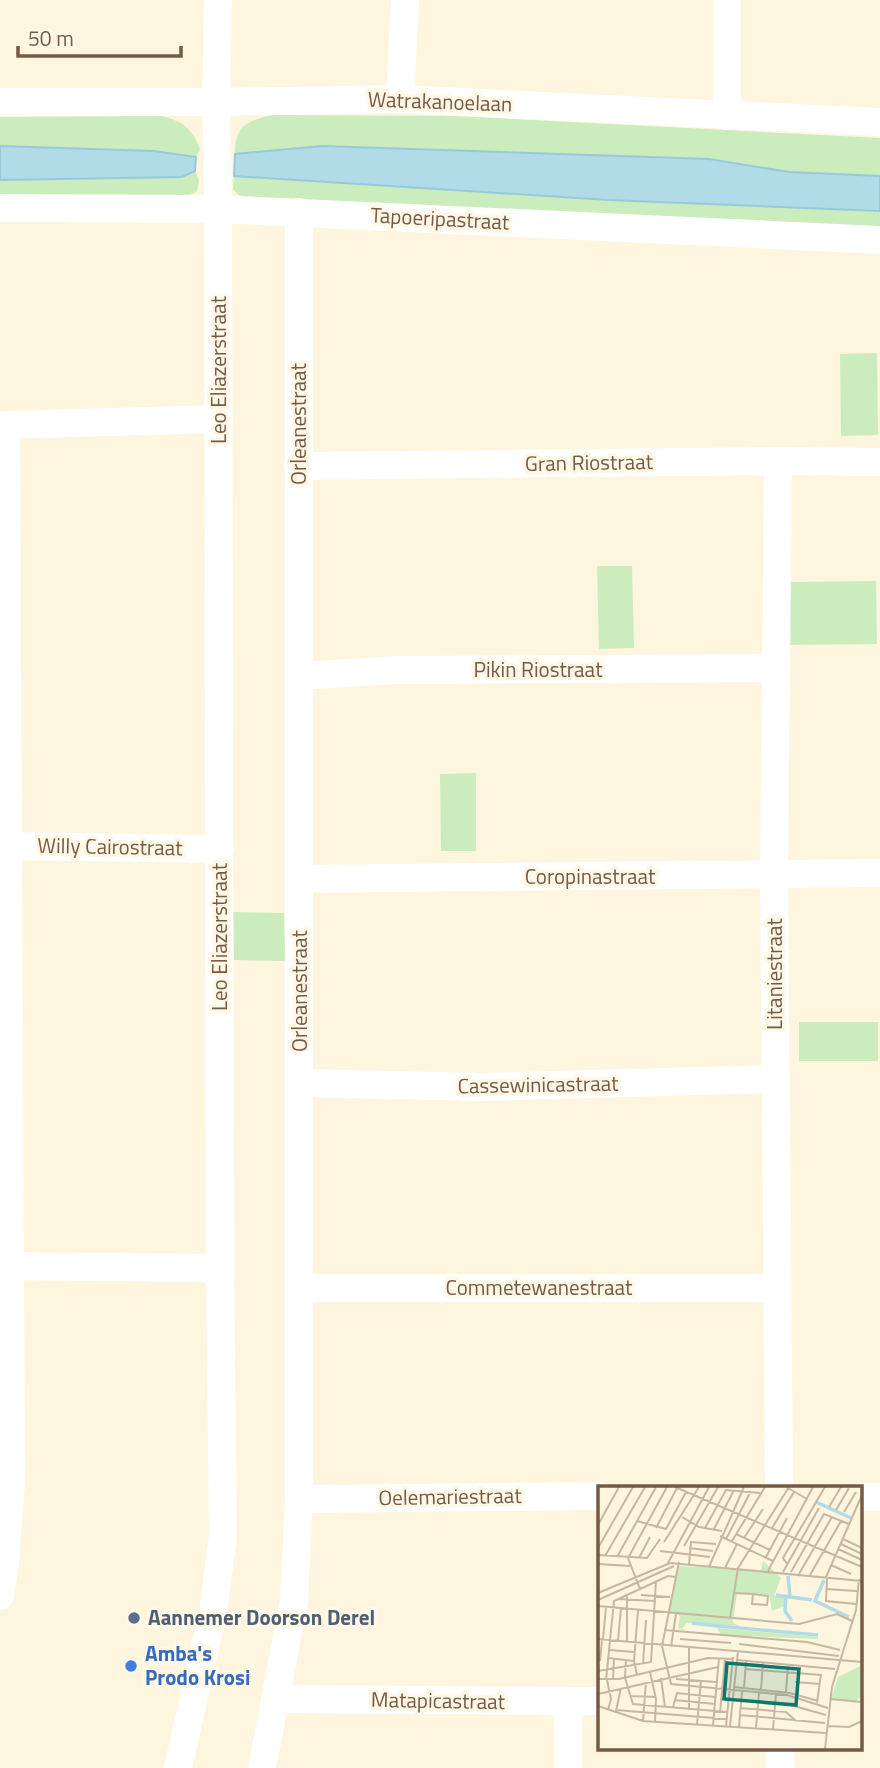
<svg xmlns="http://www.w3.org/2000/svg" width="880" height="1768" viewBox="0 0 880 1768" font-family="'Titillium Web',sans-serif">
<rect width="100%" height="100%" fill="#fef5df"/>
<g fill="#cbecbd">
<path d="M 273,115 L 455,116 L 880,138 L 880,176 L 789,172 L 709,159 L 596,155 L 322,146 L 235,154 C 235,125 247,121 273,115 Z"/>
<path d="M 162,116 C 182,121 193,129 200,149 L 196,157 L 154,151 L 0,146 L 0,117 Z"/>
<polygon points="195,171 199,181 197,191 188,196 0,197 0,180 182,177"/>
<polygon points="234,176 609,200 880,211 880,232 248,199 237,194 233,189"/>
<polygon points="877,353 878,435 841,436 840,354"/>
<polygon points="597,566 632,566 634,648 599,649"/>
<polygon points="876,581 877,644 786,645 787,582"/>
<polygon points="476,773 476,851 441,851 440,774"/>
<polygon points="233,912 284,913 285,961 234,960"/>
<rect x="799" y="1022" width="79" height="39"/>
</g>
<g fill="#b2dbe8" stroke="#98c9db" stroke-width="2">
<polygon points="0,146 154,151 196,157 195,171 182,177 0,180"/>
<polygon points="322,146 709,159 789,172 880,176 880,211 609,200 234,176 235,154"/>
</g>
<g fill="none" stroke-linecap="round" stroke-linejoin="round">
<g stroke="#fff" stroke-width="28">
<polyline points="727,0 727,116"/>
<polyline points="400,99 405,0"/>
<polyline points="0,102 216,102 400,99 880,122"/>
<polyline points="0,208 218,209 880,240"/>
<polyline points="0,425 219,419"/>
<polyline points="778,461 774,876 779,1488"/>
<polyline points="298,466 778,461 880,462"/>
<polyline points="300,676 396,670 775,668"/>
<polyline points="0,846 220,849"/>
<polyline points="300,879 880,873"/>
<polyline points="300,1083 484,1087 776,1079"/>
<polyline points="0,1266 220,1268"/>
<polyline points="300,1288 777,1288"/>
<polyline points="861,1497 880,1497"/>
<polyline points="299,1499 600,1496"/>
<polyline points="0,1596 5,1563 11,1482 6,425"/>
<polyline points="276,1699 600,1701"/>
<polyline points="568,1702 568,1768"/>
<polyline points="780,1749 780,1768"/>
<polyline points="178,1768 213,1612 223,1536 220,1268 218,209 216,102 218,0"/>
<polyline points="262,1768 294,1601 299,1499 299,212"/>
</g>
</g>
<circle fill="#5c6f8a" stroke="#fff8e6" stroke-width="2.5" cx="134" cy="1618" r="7"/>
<circle fill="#3f7fe0" stroke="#fff8e6" stroke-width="2.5" cx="131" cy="1666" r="7"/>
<g text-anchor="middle" stroke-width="7" stroke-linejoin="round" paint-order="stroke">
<g font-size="21" fill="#755b45" stroke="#fff8e6">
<text transform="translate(440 102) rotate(2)" y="7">Watrakanoelaan</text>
<text transform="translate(440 219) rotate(3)" y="7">Tapoeripastraat</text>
<text transform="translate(219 370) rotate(-90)" y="7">Leo Eliazerstraat</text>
<text transform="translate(299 424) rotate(-90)" y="7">Orleanestraat</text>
<text transform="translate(589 463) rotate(-1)" y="7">Gran Riostraat</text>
<text x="538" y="677">Pikin Riostraat</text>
<text transform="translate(110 847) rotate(1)" y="7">Willy Cairostraat</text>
<text x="590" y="884">Coropinastraat</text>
<text transform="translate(220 937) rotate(-90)" y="7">Leo Eliazerstraat</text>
<text transform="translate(775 974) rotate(-90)" y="7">Litaniestraat</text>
<text transform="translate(300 991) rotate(-90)" y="7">Orleanestraat</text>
<text transform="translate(538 1085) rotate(-1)" y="7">Cassewinicastraat</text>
<text x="539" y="1295">Commetewanestraat</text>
<text transform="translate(450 1497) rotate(-1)" y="7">Oelemariestraat</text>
<text transform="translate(438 1701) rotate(1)" y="7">Matapicastraat</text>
</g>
<g font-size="21" font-weight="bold" fill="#4e5e75" stroke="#fff8e6" text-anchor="start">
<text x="148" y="1625">Aannemer Doorson Derel</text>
</g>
<g font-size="21" font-weight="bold" fill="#366cbe" stroke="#fff8e6" text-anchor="start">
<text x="145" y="1661">Amba's<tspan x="145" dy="24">Prodo Krosi</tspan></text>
</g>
</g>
<g transform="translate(598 1486)">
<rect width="264" height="264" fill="#fef5df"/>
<path d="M 165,75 L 183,92 L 176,110 L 188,111 L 187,120 L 174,125 L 171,109 L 139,107 L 135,137 L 142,140 L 89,137 L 84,142 L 87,145 L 80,142 L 82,130 L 70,125 L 81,80 L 163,84 ZM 119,142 L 220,151 L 220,153 L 123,149 ZM 264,179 L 264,210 L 258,215 L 233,213 L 240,191 Z" fill="#cbecbd"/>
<path fill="none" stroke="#b2dbe8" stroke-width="3.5" d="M 218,16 L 253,32M 190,90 L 192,111M 226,94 L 217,115 L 251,131M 178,109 L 214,114M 188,110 L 187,125 L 194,135M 94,137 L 120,140M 120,140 L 220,149"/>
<path fill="none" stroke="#c7b7a1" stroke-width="2" d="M 77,1 L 264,81M 190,2 L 209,13M 231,21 L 243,1M 238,24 L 251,2M 246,26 L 258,6M 84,31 L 101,41 L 124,45M 39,35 L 68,43 L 88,6M 0,39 L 21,1M 58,42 L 79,2M 107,42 L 128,4 L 162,7M 174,42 L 196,6M 116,43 L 136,4M 138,48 L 172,64M 122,50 L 175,75M 146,52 L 165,23M 128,53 L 153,5M 245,53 L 264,62M 134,55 L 167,1M 66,56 L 101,1M 243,58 L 264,68M 86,60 L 120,1M 0,62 L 35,1M 91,62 L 115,65M 240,63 L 264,74M 62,65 L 112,71M 0,69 L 49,72 L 62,53M 7,70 L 47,1M 19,71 L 58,1M 168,71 L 189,32M 41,72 L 52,51M 81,76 L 64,160 L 73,198 L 189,209 L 230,222M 70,77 L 111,1M 0,78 L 32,80M 189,78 L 185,72 L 227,1M 91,79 L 93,56 L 118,58M 233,79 L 253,88M 111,81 L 146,1M 127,82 L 139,58M 170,85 L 215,1M 185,86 L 221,22M 193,86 L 226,28 L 251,38M 201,88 L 234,31M 212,89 L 243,35M 228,91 L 264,9M 229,92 L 228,115 L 258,118M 42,103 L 30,72 L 69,1M 228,103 L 259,105M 0,107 L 72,77 L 264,95M 136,107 L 155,108 L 170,110 L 169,119 L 154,118 L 155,108M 29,108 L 29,155M 43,109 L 72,111M 20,113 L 58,115M 0,114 L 76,80M 0,120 L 201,138 L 239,128 L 254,135M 132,132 L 140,82 L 191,1M 66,144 L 209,156 L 242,164M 0,153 L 264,176M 5,153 L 8,121M 82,153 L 133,157M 20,154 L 23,122M 141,158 L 241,170M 73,161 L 78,128M 91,162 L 91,224M 11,164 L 36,166M 10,172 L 36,175M 28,174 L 27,192 L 35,218 L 129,226M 139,174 L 237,183M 2,175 L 4,154M 45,178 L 48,134M 147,183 L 223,189M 0,185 L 53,176 L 58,95M 52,186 L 58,213 L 57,236M 39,189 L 36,175 L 40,124M 63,192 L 67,221M 0,193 L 21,193 L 110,172 L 135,173M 78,193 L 118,196M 8,194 L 16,115 L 70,90 L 77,91M 9,194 L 13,213 L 10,224M 15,194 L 16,173M 197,196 L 222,198M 136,201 L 192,207 L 220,215M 146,202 L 148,175M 163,204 L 165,176M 188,206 L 190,178M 0,208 L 120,181M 32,210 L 58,211M 232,213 L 264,216M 76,214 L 117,218M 143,214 L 189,218 L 228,229M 219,217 L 223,188M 0,220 L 45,235 L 228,247M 75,221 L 79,207 L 117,211M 142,222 L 188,226 L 198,235M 18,224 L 128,233M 18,225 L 23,202M 122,226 L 127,173M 142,229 L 227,237M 45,235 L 48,196M 99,238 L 103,195M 115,239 L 121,172M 128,240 L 135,171M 132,240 L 140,165M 230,240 L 251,241 L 264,235M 141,241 L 144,205M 158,242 L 161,207M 175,243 L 178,208M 227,263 L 234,201 L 258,124 L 261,93"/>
<path fill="#0f766e" fill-opacity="0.15" stroke="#0f766e" stroke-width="3.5" d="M 129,177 L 201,183 L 198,219 L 126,213 Z"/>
<rect width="264" height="264" fill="none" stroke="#755b45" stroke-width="3.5"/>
</g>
<path d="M18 46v10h163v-10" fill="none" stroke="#755b45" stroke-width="3.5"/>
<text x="28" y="46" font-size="21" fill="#755b45" stroke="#fff8e6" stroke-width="5" paint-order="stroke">50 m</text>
</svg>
